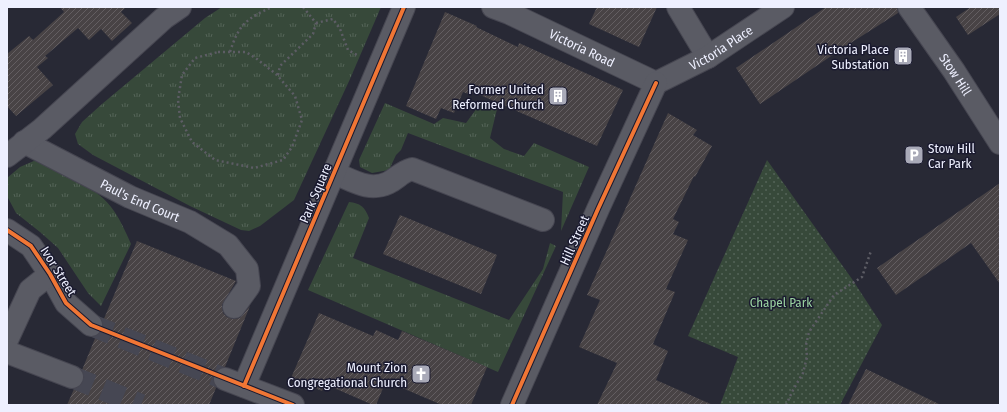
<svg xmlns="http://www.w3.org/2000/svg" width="1007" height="412" viewBox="0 0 1007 412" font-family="'Fira Sans Condensed',sans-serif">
<defs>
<pattern id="grass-tufts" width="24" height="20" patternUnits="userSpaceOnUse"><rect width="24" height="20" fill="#37493a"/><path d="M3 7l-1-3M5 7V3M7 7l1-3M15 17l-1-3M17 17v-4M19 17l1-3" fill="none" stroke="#546458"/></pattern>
<pattern id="park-dots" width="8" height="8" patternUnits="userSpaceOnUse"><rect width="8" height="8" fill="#37493a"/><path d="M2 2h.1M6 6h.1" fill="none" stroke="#546458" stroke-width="1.8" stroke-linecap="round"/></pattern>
<pattern id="building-hatch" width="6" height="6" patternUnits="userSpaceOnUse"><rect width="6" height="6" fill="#484345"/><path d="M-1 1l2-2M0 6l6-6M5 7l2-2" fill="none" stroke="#635e61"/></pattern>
</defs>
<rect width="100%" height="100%" fill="#282935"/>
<g fill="url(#grass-tufts)">
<polygon points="222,7 381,7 350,79 294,200 260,226 249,231 241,230 190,206 93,155 78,144 75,134 82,122 102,104 205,18"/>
<polygon points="385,103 434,124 443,118 466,123 480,104 497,109 490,138 504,149 524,156 534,143 589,167 561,231 563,192 408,133 401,150 396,155 389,170 372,173 360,167 359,160"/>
<path d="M 36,160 C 62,171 98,187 114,211 C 121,221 126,233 131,244 L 101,306 L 88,293 L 58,248 L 40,232 L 16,213 L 7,196 L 7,178 L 20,167 Z"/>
<path d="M 349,202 C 360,203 365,207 369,218 L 353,258 L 509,320 L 543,269 L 550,243 L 556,246 L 498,372 L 308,290 Z"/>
</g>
<polygon fill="url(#park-dots)" points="767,160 852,279 882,325 840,405 720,405 738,357 688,336"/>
<g fill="url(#building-hatch)">
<polygon points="60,7 126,7 121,12 132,23 112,41 101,29 89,40 78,28 45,56 48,58 37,67 53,85 16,116 7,106 7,54 29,36 33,40 64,12"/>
<polygon points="597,7 657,7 639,47 589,24"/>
<polygon points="826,7 897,7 898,13 846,46 760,104 736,68"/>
<polygon points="971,7 1000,7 1000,14 968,35 956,17"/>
<polygon points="445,12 477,26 476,27 518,47 519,43 623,90 597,146 473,92 471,95 463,92 454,113 441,108 436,119 406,106"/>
<polygon points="668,113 697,130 693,135 712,146 695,177 694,176 673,219 679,222 673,234 688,240 666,289 675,292 653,344 668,351 656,380 713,405 597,405 617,363 579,347 600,300 587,295"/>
<polygon points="1000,183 1000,284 971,243 896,295 877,268"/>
<polygon points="400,215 497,255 481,294 383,254"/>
<polygon points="137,241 236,281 222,305 223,313 227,317 233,319 240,318 250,306 225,367 217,369 214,374 213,381 216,388 209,405 67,405 74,389 80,387 83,382 84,375 82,370 96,336 101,333 103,328 103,321"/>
<polygon points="319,313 373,336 376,330 398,340 402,331 487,367 471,405 442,405 386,381 376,405 373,405 325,384 322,391 291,378"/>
<polygon points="866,369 941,405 848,405"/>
</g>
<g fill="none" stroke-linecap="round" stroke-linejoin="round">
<g stroke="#464753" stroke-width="22" stroke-dasharray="22 11" stroke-linecap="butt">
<polyline points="91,325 225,379"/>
<polyline points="72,377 141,405"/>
</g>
<defs>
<g id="minor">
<path id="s1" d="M 493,7 L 509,13 L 656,83"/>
<polyline points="678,7 708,57"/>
<path id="s2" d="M 909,7 L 954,71 L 1000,143"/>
<path id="s3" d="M 656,83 L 708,57 L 783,7"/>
<path id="s4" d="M 24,142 L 130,197 L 190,222 L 228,245 L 247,269 L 249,286 L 234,307"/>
<polyline points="7,156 42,129 164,18 180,7"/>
<path d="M 334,173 C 352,180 369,192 388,183 C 398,178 401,172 412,169 L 543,220"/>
<polyline points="7,230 31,246 50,274 66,303 91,325"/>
<polyline points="7,340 30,290 50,274"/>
<polyline points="7,352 72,377"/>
<polyline points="225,379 293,405"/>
<polyline points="244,386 404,7"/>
<polyline points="512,405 598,209 656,83"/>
</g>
</defs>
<use href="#minor" stroke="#464651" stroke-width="24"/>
<g stroke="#5d5d65" stroke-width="2.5" stroke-dasharray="2 3" stroke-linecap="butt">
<polyline points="316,23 333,19 340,29 348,50 357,55"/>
<polygon points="218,52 246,52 257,59 277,75 295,96 302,120 292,147 283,160 254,168 215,160 192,142 180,118 178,100 182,75 195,58"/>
<path d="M 230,52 C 239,24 246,19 272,7"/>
<polyline points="278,75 280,66 313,34 316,23 303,7"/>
<polyline points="786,405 793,390 803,373 807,357 806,345 809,332 834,295 862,277 871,251"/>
</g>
<use href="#minor" stroke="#5a5b64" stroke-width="22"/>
<defs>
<g id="cycleway">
<polyline points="7,230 31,246 50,274 66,303 91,325 293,405"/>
<polyline points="244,386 404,7"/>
<polyline points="512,405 598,209 656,83"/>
</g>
</defs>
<use href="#cycleway" stroke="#1a1a2f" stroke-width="6"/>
<use href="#cycleway" stroke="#f07635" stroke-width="4"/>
</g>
<defs>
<symbol id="building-square" viewBox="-11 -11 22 22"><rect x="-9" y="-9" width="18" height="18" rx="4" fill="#a9aab8" stroke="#1a1a2f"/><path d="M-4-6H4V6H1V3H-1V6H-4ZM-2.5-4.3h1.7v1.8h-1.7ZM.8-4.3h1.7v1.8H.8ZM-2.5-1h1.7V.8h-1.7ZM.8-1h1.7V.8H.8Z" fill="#fff"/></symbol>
<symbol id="parking-square" viewBox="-11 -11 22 22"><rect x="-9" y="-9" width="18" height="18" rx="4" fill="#a9aab8" stroke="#1a1a2f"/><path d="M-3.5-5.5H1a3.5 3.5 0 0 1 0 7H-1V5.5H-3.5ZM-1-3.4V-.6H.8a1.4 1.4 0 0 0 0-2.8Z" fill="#fff"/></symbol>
<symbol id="church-square" viewBox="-11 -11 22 22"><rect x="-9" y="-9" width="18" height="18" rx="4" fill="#a9aab8" stroke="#1a1a2f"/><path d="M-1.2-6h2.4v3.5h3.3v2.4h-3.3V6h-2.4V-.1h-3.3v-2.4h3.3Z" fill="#fff"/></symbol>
</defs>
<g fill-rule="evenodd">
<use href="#building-square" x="892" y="45" width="22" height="22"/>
<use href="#building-square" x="547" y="85" width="22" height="22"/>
<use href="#parking-square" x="903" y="144" width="22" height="22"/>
<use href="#church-square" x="410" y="363" width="22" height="22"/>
</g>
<g text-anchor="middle" stroke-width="3" stroke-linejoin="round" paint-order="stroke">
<g font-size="13" fill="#eef0ff" stroke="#1a1a2f">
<text dy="5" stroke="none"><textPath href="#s3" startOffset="74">Victoria Place</textPath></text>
<text dy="5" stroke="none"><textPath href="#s1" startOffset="98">Victoria Road</textPath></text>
<text dy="5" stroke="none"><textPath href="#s2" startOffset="82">Stow Hill</textPath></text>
<text transform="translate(315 193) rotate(-67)" y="5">Park Square</text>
<text dy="5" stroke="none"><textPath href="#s4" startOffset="130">Paul's End Court</textPath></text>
<text transform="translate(574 240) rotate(-66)" y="5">Hill Street</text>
<text transform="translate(59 271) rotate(58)" y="5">Ivor Street</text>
</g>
<g font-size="13" fill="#eef0ff" stroke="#1a1a2f" text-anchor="end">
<text x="889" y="54">Victoria Place<tspan x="889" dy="15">Substation</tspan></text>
<text x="544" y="94">Former United<tspan x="544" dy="15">Reformed Church</tspan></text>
<text x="928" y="153" text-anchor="start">Stow Hill<tspan x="928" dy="15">Car Park</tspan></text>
<text x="407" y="372">Mount Zion<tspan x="407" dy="15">Congregational Church</tspan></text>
</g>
<g font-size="13" fill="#9ad2a0" stroke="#1a1a2f">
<text x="781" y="307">Chapel Park</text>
</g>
</g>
<rect width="1007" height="412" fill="none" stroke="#eef0ff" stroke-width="16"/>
</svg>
